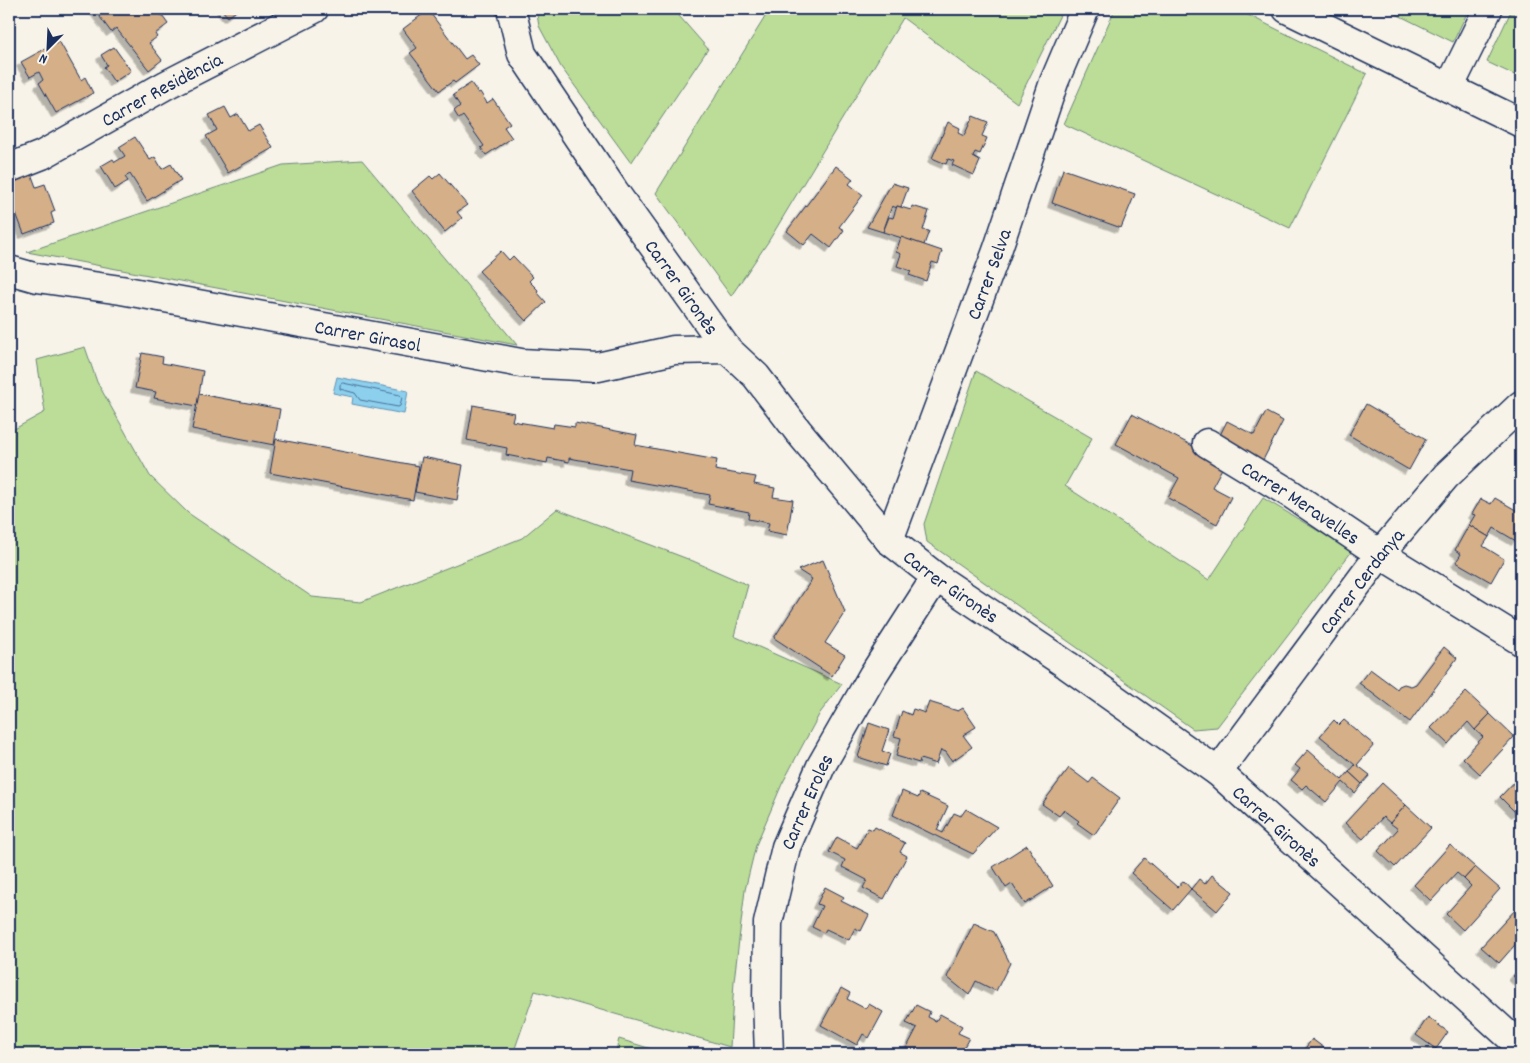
<svg xmlns="http://www.w3.org/2000/svg" width="1530" height="1063" viewBox="0 0 1530 1063" font-family="Dekko,sans-serif">
<defs>
<filter id="shadow"><feDropShadow dx="-4.5" dy="4.5" stdDeviation="0" flood-color="#0004"/></filter>
</defs>
<rect width="100%" height="100%" fill="#f7f3e8"/>
<filter id="ink" filterUnits="userSpaceOnUse"><feTurbulence type="fractalNoise" baseFrequency=".02" numOctaves="2"/><feDisplacementMap in="SourceGraphic" scale="10" xChannelSelector="R" yChannelSelector="G"/><feConvolveMatrix kernelMatrix="1 2 1 2 8 2 1 2 1" color-interpolation-filters="sRGB"/></filter>
<g filter="url(#ink)">
<g fill="#bcdd97" stroke="#6c867a">
<polygon points="536,9 673,9 708,49 631,163 561,67 539,26"/>
<polygon points="770,9 1063,9 1017,103 903,18 768,242 731,296 656,193"/>
<polygon points="1115,9 1236,9 1367,74 1290,228 1064,124"/>
<polygon points="1386,9 1469,9 1453,42"/>
<polygon points="1512,9 1521,9 1521,78 1487,62"/>
<polygon points="362,160 517,345 27,252 283,165"/>
<polygon points="85,347 97,382 150,476 188,513 312,597 361,602 522,538 557,509 693,561 748,585 734,636 842,684 820,713 800,750 782,784 756,845 745,890 734,981 730,1047 535,991 513,1054 9,1054 9,432 45,412 37,360"/>
<polygon points="976,371 1092,438 1065,486 1209,580 1263,498 1352,551 1217,727 1193,729 927,542 924,524"/>
<polygon points="619,1039 668,1054 615,1054"/>
</g>
<polygon fill="#8dd0ee" stroke="#5f90b4" points="337,377 408,391 404,414 352,404 353,397 333,393"/>
<g fill="none" stroke-linecap="round" stroke-linejoin="round">
<polygon stroke="#496f98" stroke-width="1" points="343,383 400,395 402,397 400,406 398,407 360,400 355,393 340,389 340,385"/>
</g>
<g fill="#d5af87" stroke="#1b2f5e" filter="url(#shadow)">
<polygon points="94,9 157,9 168,24 155,34 157,37 149,43 162,60 149,70 116,28 111,32"/>
<polygon points="221,9 239,9 228,17"/>
<polygon points="428,10 465,59 471,55 479,65 455,83 453,81 439,91 410,53 417,48 403,29"/>
<polygon points="59,41 81,80 85,77 93,93 56,113 39,83 43,80 39,72 30,77 21,62"/>
<polygon points="114,47 131,71 114,82 104,67 107,65 101,55"/>
<polygon points="471,83 478,93 480,92 487,103 493,99 510,123 504,127 512,138 486,155 481,148 484,146 463,116 459,119 454,111 460,106 453,95"/>
<polygon points="225,107 231,118 238,114 248,131 259,125 273,148 228,173 206,136 217,130 209,115"/>
<polygon points="973,116 988,122 982,136 987,138 980,154 975,152 973,157 980,161 974,175 952,165 954,161 948,159 946,164 932,158 948,122 960,128 958,133 964,136"/>
<polygon points="135,137 150,160 155,157 162,169 171,164 181,180 147,201 130,174 125,177 128,181 115,189 101,166 113,159 115,162 125,156 119,147"/>
<polygon points="836,166 853,179 849,184 863,195 839,227 844,230 831,248 813,234 804,245 787,231"/>
<polygon points="29,168 36,187 45,184 55,211 51,213 54,223 24,234 16,213 12,215 9,205 9,176"/>
<polygon points="1063,169 1135,194 1121,228 1052,203"/>
<polygon points="440,173 467,205 457,212 462,218 445,232 412,191 430,176 433,179"/>
<polygon points="892,183 908,188 901,207 897,206 897,208 892,206 883,232 867,227"/>
<polygon points="897,206 911,210 912,206 929,211 923,230 929,231 924,245 883,232 889,217 893,218"/>
<polygon points="901,237 942,251 938,264 932,262 926,281 909,275 911,271 897,266 901,254 896,252"/>
<polygon points="501,251 509,260 513,256 533,277 529,281 538,290 537,292 546,302 526,321 479,271"/>
<polygon points="142,353 163,357 162,363 203,371 197,406 154,398 156,392 135,388"/>
<polygon points="199,394 280,409 274,445 192,429"/>
<polygon points="1366,404 1426,439 1409,470 1349,435"/>
<polygon points="473,405 514,413 512,421 553,428 554,424 575,427 575,423 637,435 635,445 717,460 715,470 756,477 754,484 775,488 773,497 793,500 787,535 767,531 769,523 748,519 749,512 708,504 710,495 628,480 630,469 569,458 569,462 548,458 547,463 506,455 507,448 467,440"/>
<polygon points="1266,412 1283,421 1261,464 1217,441 1227,421 1254,435"/>
<polygon points="1132,414 1225,463 1212,487 1231,497 1217,524 1168,498 1179,478 1116,444"/>
<polygon points="276,439 419,466 413,500 270,473"/>
<polygon points="422,457 463,465 457,500 415,492"/>
<polygon points="1495,498 1521,513 1521,533 1516,541 1494,528 1489,537 1469,525 1475,515 1472,514 1481,499 1491,504"/>
<polygon points="1469,525 1489,537 1483,546 1504,559 1491,582 1456,562 1461,554 1455,550"/>
<polygon points="823,560 845,612 825,643 845,655 832,676 774,638 812,579 798,570"/>
<polygon points="1444,647 1457,658 1410,722 1359,683 1370,669 1397,689 1399,686 1404,684 1411,686 1416,684"/>
<polygon points="1466,692 1490,714 1475,730 1468,722 1448,744 1431,728"/>
<polygon points="929,702 958,711 963,708 976,727 963,735 972,747 952,761 946,752 941,750 936,764 920,759 919,763 896,756 901,738 894,736 902,711 911,715 913,709 925,713"/>
<polygon points="1490,714 1514,737 1480,774 1463,758 1483,737 1475,730"/>
<polygon points="1334,720 1339,725 1344,720 1374,745 1357,765 1370,775 1362,784 1349,772 1355,765 1320,736"/>
<polygon points="869,723 889,730 882,751 890,754 886,766 858,757"/>
<polygon points="1308,750 1342,780 1349,772 1362,784 1355,793 1343,782 1326,802 1306,785 1302,789 1291,780 1300,769 1295,765"/>
<polygon points="1069,768 1089,783 1093,778 1120,798 1094,835 1077,823 1079,821 1064,810 1059,816 1042,804"/>
<polygon points="1521,775 1521,808 1516,813 1500,797"/>
<polygon points="1382,783 1406,805 1390,823 1383,817 1363,839 1345,823"/>
<polygon points="902,791 918,798 920,793 948,806 937,830 943,833 954,813 961,816 966,809 997,827 973,854 893,815"/>
<polygon points="1406,805 1431,828 1395,867 1378,851 1398,829 1390,823"/>
<polygon points="875,827 905,843 900,852 907,856 884,899 863,888 867,880 842,867 845,860 829,852 837,837 857,848 868,828 873,830"/>
<polygon points="1027,845 1053,886 1025,904 1012,884 1006,888 993,867"/>
<polygon points="1450,845 1475,867 1464,879 1457,873 1431,901 1414,885"/>
<polygon points="1144,858 1177,887 1184,881 1191,889 1173,910 1131,873"/>
<polygon points="1475,867 1500,889 1463,930 1446,914 1471,886 1464,879"/>
<polygon points="1212,875 1233,892 1217,911 1191,889 1199,879 1205,884"/>
<polygon points="825,887 844,897 841,901 869,915 861,931 855,928 849,940 826,929 824,933 812,927 822,906 817,904"/>
<polygon points="1517,908 1521,912 1521,938 1499,963 1481,947"/>
<polygon points="974,923 994,932 1010,963 996,991 976,981 969,995 947,977"/>
<polygon points="1521,967 1521,983 1513,976"/>
<polygon points="841,988 850,993 847,999 866,1009 869,1004 883,1012 869,1038 863,1034 857,1045 821,1025"/>
<polygon points="916,1005 930,1012 928,1017 936,1021 940,1014 962,1026 958,1033 969,1038 960,1054 915,1054 906,1049 917,1028 906,1023"/>
<polygon points="1428,1017 1448,1032 1436,1049 1416,1035"/>
<polygon points="1312,1039 1332,1054 1301,1054"/>
</g>
<g fill="none" stroke-linecap="round" stroke-linejoin="round">
<defs>
<g id="minor">
<path id="s1" d="M 511,9 L 522,54 L 614,191 L 727,349 L 756,376 L 798,431 L 889,540 L 936,577 L 1067,665 L 1218,772 L 1521,1047"/>
<polyline points="1287,9 1521,123"/>
<polyline points="1449,88 1488,9"/>
<path id="s2" d="M 9,168 L 42,155 L 166,85 L 314,9"/>
<path id="s3" d="M 9,270 L 37,278 L 121,290 L 521,363 L 598,367 L 674,350 L 727,349"/>
<path id="s4" d="M 1207,443 L 1291,494 L 1380,554 L 1521,641"/>
<path id="s5" d="M 889,540 L 997,251 L 1054,82 L 1085,9"/>
<path id="s6" d="M 1218,772 L 1380,554 L 1446,476 L 1521,405"/>
<path id="s7" d="M 769,1054 L 767,1001 L 768,923 L 786,847 L 821,766 L 873,675 L 936,577"/>
</g>
</defs>
<use href="#minor" stroke="#1b2f5e" stroke-width="31"/>
<use href="#minor" stroke="#f7f3e8" stroke-width="28"/>
</g>
</g>
<g text-anchor="middle" stroke-width="4" stroke-linejoin="round" paint-order="stroke">
<g font-size="20" fill="#1b2f5e" stroke="#f7f3e8">
<text dy="7" stroke="none"><textPath href="#s2" startOffset="172">Carrer Residència</textPath></text>
<text dy="7" stroke="none"><textPath href="#s5" startOffset="284">Carrer Selva</textPath></text>
<text dy="7" stroke="none"><textPath href="#s1" startOffset="329">Carrer Gironès</textPath></text>
<text dy="7" stroke="none"><textPath href="#s3" startOffset="365">Carrer Girasol</textPath></text>
<text dy="7" stroke="none"><textPath href="#s4" startOffset="111">Carrer Meravelles</textPath></text>
<text dy="7" stroke="none"><textPath href="#s6" startOffset="239">Carrer Cerdanya</textPath></text>
<text dy="7" stroke="none"><textPath href="#s1" startOffset="734">Carrer Gironès</textPath></text>
<text dy="7" stroke="none"><textPath href="#s7" startOffset="259">Carrer Eroles</textPath></text>
<text dy="7" stroke="none"><textPath href="#s1" startOffset="1139">Carrer Gironès</textPath></text>
</g>
</g>
<rect width="1530" height="1063" fill="none" stroke="#f7f3e8" stroke-width="30"/>
<rect x="15" y="15" width="1500" height="1033" fill="none" stroke="#1b2f5e" stroke-width="2" filter="url(#ink)"/>
<g transform="translate(48 48) rotate(204)" stroke="#f7f3e8" stroke-width="4" paint-order="stroke">
<path d="M0-4L9 19L0 12L-9 19Z" fill="#1b2f5e"/>
<text y="-8" font-size="14" font-weight="bold" text-anchor="middle" fill="#1b2f5e">N</text>
</g>
</svg>
